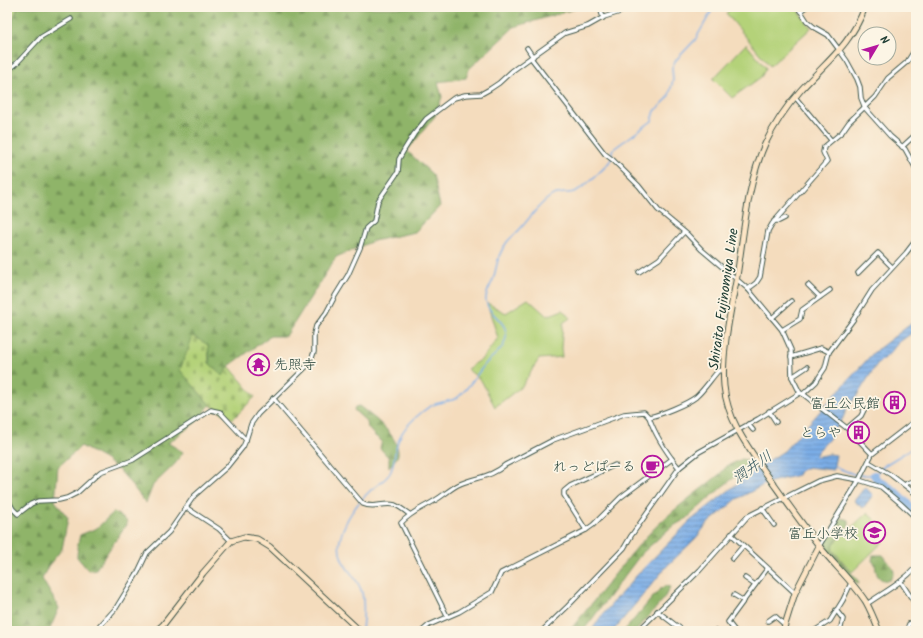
<svg xmlns="http://www.w3.org/2000/svg" width="923" height="638" viewBox="0 0 923 638" font-family="Kalam,'Klee One',sans-serif">
<defs>
<pattern id="forest-firs" width="22" height="20" patternUnits="userSpaceOnUse"><rect width="22" height="20" fill="#8fb469"/><path d="M5 1l3.5 6h-7zM16 11l3.5 6h-7z" fill="#749457"/></pattern>
<pattern id="cemetery-stones" width="16" height="16" patternUnits="userSpaceOnUse"><rect width="16" height="16" fill="#b4d279"/><path d="M2 7V4a2 2 0 0 1 4 0v3zM10 15v-3a2 2 0 0 1 4 0v3z" fill="#9ab569"/></pattern>
<pattern id="water-rules" width="6" height="5" patternUnits="userSpaceOnUse"><rect width="6" height="5" fill="#7bade7"/><path d="M0 2.5h6" fill="none" stroke="#648ebc"/></pattern>
</defs>
<rect width="100%" height="100%" fill="#fcf5e5"/>
<filter id="ink" filterUnits="userSpaceOnUse"><feTurbulence type="fractalNoise" baseFrequency=".025" numOctaves="2"/><feDisplacementMap in="SourceGraphic" scale="8" xChannelSelector="R" yChannelSelector="G"/><feConvolveMatrix kernelMatrix="1 2 1 2 8 2 1 2 1" color-interpolation-filters="sRGB"/></filter>
<filter id="wash" filterUnits="userSpaceOnUse"><feTurbulence type="fractalNoise" baseFrequency=".012" numOctaves="4" result="noise"/><feDisplacementMap in="SourceGraphic" scale="16" xChannelSelector="R" yChannelSelector="G"/><feGaussianBlur stdDeviation="0.9" result="paint"/><feColorMatrix in="noise" values="0 0 0 0 0 0 0 0 0 0 0 0 0 0 0 0 0 1.4 0 .05"/><feComposite in="paint" operator="in"/></filter>
<g filter="url(#wash)">
<rect width="100%" height="100%" fill="#f4dcbd"/>
<g fill="#b4d279" stroke="#6a8856">
<polygon points="7,7 28,7 7,34"/>
<polygon points="734,7 795,7 811,28 770,66 726,13"/>
<polygon points="746,44 766,68 761,77 732,98 713,79"/>
<polygon points="528,299 547,316 563,310 570,318 563,323 561,348 562,357 539,359 522,386 495,407 481,380 467,369 482,359 498,338 487,303 506,313"/>
<polygon points="867,513 891,534 852,572 830,547"/>
</g>
<g fill="url(#forest-firs)" stroke="#57784e">
<polygon points="18,7 578,8 514,27 469,69 466,78 438,82 442,97 435,116 407,151 433,175 440,206 415,232 373,241 336,257 286,336 270,336 229,366 223,377 210,364 208,345 180,370 210,405 196,422 168,443 183,452 175,464 153,485 146,503 122,473 106,460 81,446 58,467 55,501 68,518 62,549 48,566 42,579 59,608 49,631 7,631 7,34"/>
<path d="M 359,406 C 372,416 399,435 398,454 C 397,459 392,463 389,467 L 389,458 L 380,448 L 382,441 L 375,436 L 368,428 L 367,422 L 354,410 L 355,407 Z"/>
<path d="M 742,459 L 747,460 L 748,467 L 723,486 L 687,518 L 670,528 L 641,554 L 583,631 L 569,631 C 596,600 619,567 646,537 C 668,513 695,494 720,474 L 727,466 Z"/>
<polygon points="114,512 128,522 96,569 88,570 77,557 78,544 80,535 97,528"/>
<polygon points="841,518 849,520 849,525 834,543 832,551 859,582 858,585 821,546"/>
<path d="M 873,555 L 883,555 L 893,568 L 894,573 L 890,580 C 877,582 876,573 875,563 L 872,561 Z"/>
<polygon points="665,586 670,587 663,600 636,631 624,631 659,590"/>
</g>
<polygon fill="url(#cemetery-stones)" stroke="#6a8856" points="193,336 208,345 209,363 223,376 229,366 255,397 233,419 210,405 180,370"/>
<g fill="url(#water-rules)" stroke="#4d758e">
<polygon points="916,320 916,330 898,343 890,353 877,364 856,397 847,408 843,418 829,439 817,452 815,457 829,454 836,455 833,470 808,467 800,471 798,475 767,483 737,499 707,524 696,538 667,566 613,631 591,631 604,613 638,574 689,522 756,469 784,451 874,352"/>
<polygon points="865,487 873,495 863,508 854,501"/>
</g>
<g fill="none" stroke-linecap="round" stroke-linejoin="round">
<g stroke="#7bade7" stroke-width="1.5">
<polyline points="833,466 856,475 874,475 885,465 916,446"/>
<path d="M 362,631 C 363,619 365,606 362,593 C 358,574 335,565 340,540 C 344,521 357,503 371,490 C 377,485 386,480 390,473 C 394,466 394,457 396,449 C 399,432 410,422 422,412 C 427,408 433,404 439,403 C 445,401 452,401 457,398 C 469,389 477,373 487,362 C 493,356 501,351 504,344 C 514,322 488,317 486,301 C 485,293 490,287 493,280 C 498,264 496,257 507,242 C 511,237 516,234 520,229 C 530,218 538,205 550,197 C 557,192 566,194 574,192 C 581,190 609,165 611,159 C 612,156 612,152 612,150 L 652,121 L 655,111 L 668,98 L 670,92 L 673,80 L 672,67 L 676,60 L 695,40 L 714,7"/>
</g>
<path stroke="#7bade7" stroke-width="8" d="M 874,475 L 878,481 C 894,487 903,500 916,512"/>
</g>
</g>
<g filter="url(#ink)">
<g fill="none" stroke-linecap="round" stroke-linejoin="round">
<defs>
<g id="street">
<polyline points="600,7 603,18"/>
<polyline points="798,7 807,21 814,27 828,35 840,51 847,61 857,79 860,87 861,98 865,108 890,136 905,149 916,169"/>
<polyline points="800,11 806,7"/>
<polyline points="527,48 533,57"/>
<polyline points="531,58 605,154 613,160 639,186 658,210 687,234 702,250 748,289 782,330 791,350 792,377 800,393 803,394 848,429 872,454"/>
<polyline points="7,71 16,64 41,37 71,19"/>
<polyline points="795,97 831,140"/>
<polyline points="902,147 915,135"/>
<polyline points="774,221 779,221 785,218"/>
<polyline points="639,272 659,259 684,232"/>
<polyline points="858,273 878,253 892,267"/>
<polyline points="808,285 820,297"/>
<polyline points="748,289 756,283 760,277 768,231 772,224 827,161 823,152 824,147 842,132 849,122 875,97 888,78 907,62 916,48"/>
<polyline points="772,318 791,301"/>
<polyline points="782,330 800,319 802,310 830,290"/>
<polyline points="791,357 821,348 829,352"/>
<polyline points="792,377 807,367"/>
<polyline points="803,394 816,382 821,374 825,368 829,352 853,320 872,290 906,253 916,240"/>
<path d="M 273,398 L 363,504 C 374,509 383,502 395,505 C 400,507 405,511 409,514"/>
<polyline points="769,411 776,422"/>
<path d="M 649,417 C 655,435 667,453 679,468"/>
<polyline points="748,424 753,430"/>
<polyline points="847,428 861,416 864,410"/>
<polyline points="869,462 891,475 916,494"/>
<polyline points="905,485 907,483 916,480"/>
<polyline points="7,498 13,509 18,514 31,504 38,501 59,500 67,498 77,493 100,472 133,460 211,410 220,412 246,440"/>
<polyline points="187,508 219,529 231,541"/>
<polyline points="762,508 774,525"/>
<polyline points="586,530 564,495 564,491 570,486 615,465"/>
<polyline points="731,534 795,593"/>
<polyline points="819,546 859,480 872,454 916,420"/>
<polyline points="732,559 743,546"/>
<polyline points="745,578 755,585"/>
<polyline points="901,582 916,605"/>
<polyline points="734,595 744,601"/>
<path d="M 867,604 C 884,592 902,583 916,567"/>
<polyline points="836,610 843,619 840,631"/>
<polyline points="657,611 674,624 684,631"/>
<path d="M 447,616 L 401,523 C 412,511 421,509 434,501 C 443,496 451,488 460,484 C 476,477 492,477 505,465 L 553,440 L 624,414 L 644,412 L 649,417 C 660,415 687,404 696,397 C 704,390 711,379 718,371 L 723,370"/>
<polyline points="768,621 775,616 785,625"/>
<polyline points="97,629 116,608 138,572 147,553 169,532 194,496 227,467 243,447 246,440 251,424 258,414 310,363 314,352 314,334 316,326 326,313 335,296 348,275 360,248 366,228 374,221 378,201 398,172 399,159 404,150 414,134 426,119 454,98 465,95 481,94 490,89 499,83 512,71 565,33 588,26 604,17 636,7"/>
<polyline points="422,631 429,625 459,612 492,592 501,573 586,530 593,525 621,497 672,459"/>
<polyline points="542,631 568,606 624,548 631,536 679,468 699,452 758,419 800,393"/>
<polyline points="638,631 700,570 748,516 818,481 837,476 859,480 881,487 900,503 916,518"/>
<polyline points="716,631 716,630"/>
<polyline points="735,631 728,622 767,569"/>
<polyline points="814,631 830,621 843,600 851,583"/>
<polyline points="906,631 909,624 916,620"/>
</g>
<g id="secondary">
<path d="M 865,7 C 851,45 826,62 800,91 C 786,107 774,125 765,144 C 747,184 744,233 737,276 C 731,310 721,352 724,386 C 727,419 747,446 765,472 C 783,497 801,523 820,547 C 835,566 853,582 866,602 C 871,611 875,621 879,631"/>
<polyline points="94,631 97,629 102,631"/>
<polyline points="156,631 163,625 203,573 231,541 244,537 257,539 270,547 360,631"/>
<polyline points="783,631 795,593 819,546"/>
</g>
</defs>
<use href="#street" stroke="#3f5549" stroke-width="5.5"/>
<use href="#secondary" stroke="#3f5549" stroke-width="7"/>
<use href="#street" stroke="#fff" stroke-width="3.5"/>
<use href="#secondary" stroke="#fde5c5" stroke-width="5"/>
</g>
</g>
<defs>
<symbol id="temple-ring" viewBox="-11 -11 22 22"><circle r="9.5" fill="#fcf5e5" stroke="#b5179e" stroke-width="1.5"/><path d="M0-6L5-2H3V0L6.5 2.5H4V6H1.5V3h-3V6H-4V2.5H-6.5L-3 0V-2H-5Z" fill="#b5179e"/></symbol>
<symbol id="building-ring" viewBox="-11 -11 22 22"><circle r="9.5" fill="#fcf5e5" stroke="#b5179e" stroke-width="1.5"/><path d="M-4-6H4V6H1V3H-1V6H-4ZM-2.5-4.3h1.7v1.8h-1.7ZM.8-4.3h1.7v1.8H.8ZM-2.5-1h1.7V.8h-1.7ZM.8-1h1.7V.8H.8Z" fill="#b5179e"/></symbol>
<symbol id="cafe-ring" viewBox="-11 -11 22 22"><circle r="9.5" fill="#fcf5e5" stroke="#b5179e" stroke-width="1.5"/><path d="M-5.5-4.5H6V0H3Q3 3.5 0 3.5H-2.5Q-5.5 3.5-5.5 0ZM3-3.2v2h1.7v-2ZM-6 4.5H4V6H-6Z" fill="#b5179e"/></symbol>
<symbol id="school-ring" viewBox="-11 -11 22 22"><circle r="9.5" fill="#fcf5e5" stroke="#b5179e" stroke-width="1.5"/><path d="M0-5L7-2L0 1L-7-2ZM-4 1L0 2.5L4 1V4Q0 6-4 4Z" fill="#b5179e"/></symbol>
</defs>
<g fill-rule="evenodd">
<use href="#temple-ring" x="246" y="352" width="25" height="25"/>
<use href="#building-ring" x="882" y="390" width="25" height="25"/>
<use href="#building-ring" x="846" y="420" width="25" height="25"/>
<use href="#cafe-ring" x="640" y="454" width="25" height="25"/>
<use href="#school-ring" x="862" y="520" width="25" height="25"/>
</g>
<g text-anchor="middle" stroke-width="3.5" stroke-linejoin="round" paint-order="stroke">
<g font-size="14" fill="#1f3d34" stroke="#fcf5e5">
<text transform="translate(723 299) rotate(-82)" y="5">Shiraito Fujinomiya Line</text>
</g>
<g font-size="14" fill="#1f3d34" stroke="#fcf5e5" text-anchor="end">
<text x="274" y="369" text-anchor="start">先照寺</text>
<text x="880" y="408">富丘公民館</text>
<text x="842" y="437">とらや</text>
<text x="636" y="471">れっどぱーる</text>
<text x="858" y="538">富丘小学校</text>
</g>
<g font-size="15" font-style="italic" fill="#365961" stroke="#fcf5e5">
<text transform="translate(752 467) rotate(-35)" y="5">潤井川</text>
</g>
</g>
<rect width="923" height="638" fill="none" stroke="#fcf5e5" stroke-width="24"/>
<g transform="translate(877 46) rotate(52)"><circle r="19" fill="#fcf5e5" stroke="#a4ab9e"/>
<path d="M0-3L7 15L0 10L-7 15Z" fill="#b5179e"/>
<text y="-6" font-size="11" font-weight="bold" text-anchor="middle" fill="#1f3d34">N</text>
</g>
</svg>
